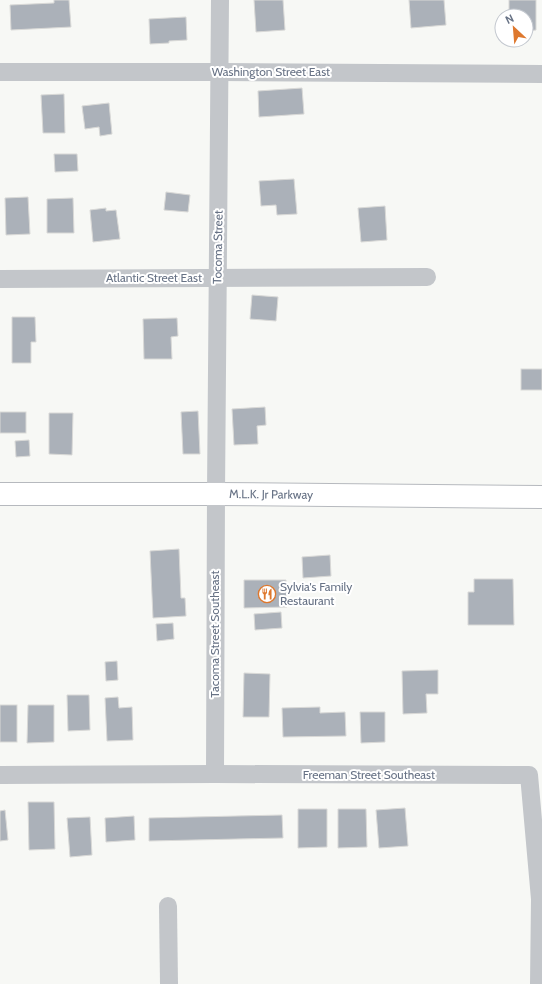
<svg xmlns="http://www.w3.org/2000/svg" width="542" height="984" viewBox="0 0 542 984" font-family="Cabin,sans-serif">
<rect width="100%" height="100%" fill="#f7f8f5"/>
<g fill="#abb1b9" stroke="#d9d9d7">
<polygon points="54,0 69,0 71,27 11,30 10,5 54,3"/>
<polygon points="254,0 283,0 285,30 256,32"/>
<polygon points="409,0 444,0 446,25 411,28"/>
<polygon points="509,0 536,0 536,30 526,31 526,16 509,16"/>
<polygon points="186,17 187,40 169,41 169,43 150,44 149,19"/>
<polygon points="302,88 304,114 259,117 258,91"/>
<polygon points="64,94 65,133 43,133 41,95"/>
<polygon points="109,103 112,134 100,136 99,127 85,129 82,106"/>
<polygon points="54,154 77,154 78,171 55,172"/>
<polygon points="294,179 297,214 277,215 276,205 261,206 259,181"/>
<polygon points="166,192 190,195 188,212 164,210"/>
<polygon points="28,197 30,234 6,235 5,198"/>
<polygon points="73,198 74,233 47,233 47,199"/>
<polygon points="385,206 387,240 361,242 358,208"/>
<polygon points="106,208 106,211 116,210 120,239 93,242 90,210"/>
<polygon points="252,295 278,297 276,321 250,319"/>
<polygon points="12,317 35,317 36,342 31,342 31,363 12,363"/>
<polygon points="177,318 178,336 171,337 172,359 144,359 143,319"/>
<rect x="521" y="369" width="21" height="21"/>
<polygon points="265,407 266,425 257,426 258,444 234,445 232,409"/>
<polygon points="198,411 200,454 183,454 181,412"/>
<rect x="0" y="412" width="26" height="21"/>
<polygon points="49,413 73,413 72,455 49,454"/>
<polygon points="29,440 30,456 16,457 15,441"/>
<polygon points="179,549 181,598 185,598 186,616 153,618 150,551"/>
<polygon points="330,555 331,576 303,578 302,557"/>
<polygon points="474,579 513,579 514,625 468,625 468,592 474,592"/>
<polygon points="244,580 286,580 287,607 244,608"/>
<polygon points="281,612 282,628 255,630 254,614"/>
<polygon points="173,623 174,639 157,641 156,624"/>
<polygon points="117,661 118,680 106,681 105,662"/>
<polygon points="438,670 438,694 426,694 427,713 403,714 402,671"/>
<polygon points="244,673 270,674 269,717 243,717"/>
<polygon points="67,695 89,695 90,730 68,731"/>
<polygon points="118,697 119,708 132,707 133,740 107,741 105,698"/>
<rect x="0" y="705" width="17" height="37"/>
<polygon points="28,705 54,705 54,742 27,743"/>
<polygon points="320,707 320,713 345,712 346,736 283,737 282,708"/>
<polygon points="360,712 385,712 385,742 361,743"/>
<polygon points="28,802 54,802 55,849 29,850"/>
<polygon points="405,808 408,846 379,848 376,810"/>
<polygon points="298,809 327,809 327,847 298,848"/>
<polygon points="338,809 366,809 367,847 338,848"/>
<polygon points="5,810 8,840 0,841 0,811"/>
<polygon points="282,815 283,838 149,841 149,818"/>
<polygon points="134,816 135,840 106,842 105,818"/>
<polygon points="90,817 92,855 70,857 67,818"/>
</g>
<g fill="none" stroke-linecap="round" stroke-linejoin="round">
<defs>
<g id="primary">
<path id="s1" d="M 0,494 L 216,494 L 542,497"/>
</g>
</defs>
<use href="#primary" stroke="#b6b9be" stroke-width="24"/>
<g stroke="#c3c6ca" stroke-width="18">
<polyline points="0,72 220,72 542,74"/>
<polyline points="0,279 427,277"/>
<polyline points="215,774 216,494 220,0"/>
<polyline points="0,775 215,774 529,775 540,899 539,984"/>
<polyline points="168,906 169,984"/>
</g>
<use href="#primary" stroke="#fff" stroke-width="22"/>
</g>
<defs>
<symbol id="restaurant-ring" viewBox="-11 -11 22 22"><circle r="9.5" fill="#fff" stroke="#de782e" stroke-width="1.5"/><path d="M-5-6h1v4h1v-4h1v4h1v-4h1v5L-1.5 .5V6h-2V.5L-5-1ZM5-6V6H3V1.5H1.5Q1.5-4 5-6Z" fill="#de782e"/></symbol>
</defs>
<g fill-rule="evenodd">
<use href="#restaurant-ring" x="257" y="584" width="20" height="20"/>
</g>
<g text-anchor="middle" stroke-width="4" stroke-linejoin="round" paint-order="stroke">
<g font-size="12" fill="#677285" stroke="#fff">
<text x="271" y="76">Washington Street East</text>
<text transform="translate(218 247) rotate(-89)" y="4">Tocoma Street</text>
<text x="154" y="282">Atlantic Street East</text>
<text dy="4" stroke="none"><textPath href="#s1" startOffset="271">M.L.K. Jr Parkway</textPath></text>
<text transform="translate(215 634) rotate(-90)" y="4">Tacoma Street Southeast</text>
<text x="369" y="779">Freeman Street Southeast</text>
</g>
<g font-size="12" fill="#677285" stroke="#fff" text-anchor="start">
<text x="280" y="591">Sylvia's Family<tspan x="280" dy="14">Restaurant</tspan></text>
</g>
</g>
<g transform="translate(514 28) rotate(334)"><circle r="19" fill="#ffffff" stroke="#c2c7ce"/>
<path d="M0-3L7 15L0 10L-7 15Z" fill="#de782e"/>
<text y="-6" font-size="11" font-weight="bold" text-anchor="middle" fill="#677285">N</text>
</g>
</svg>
